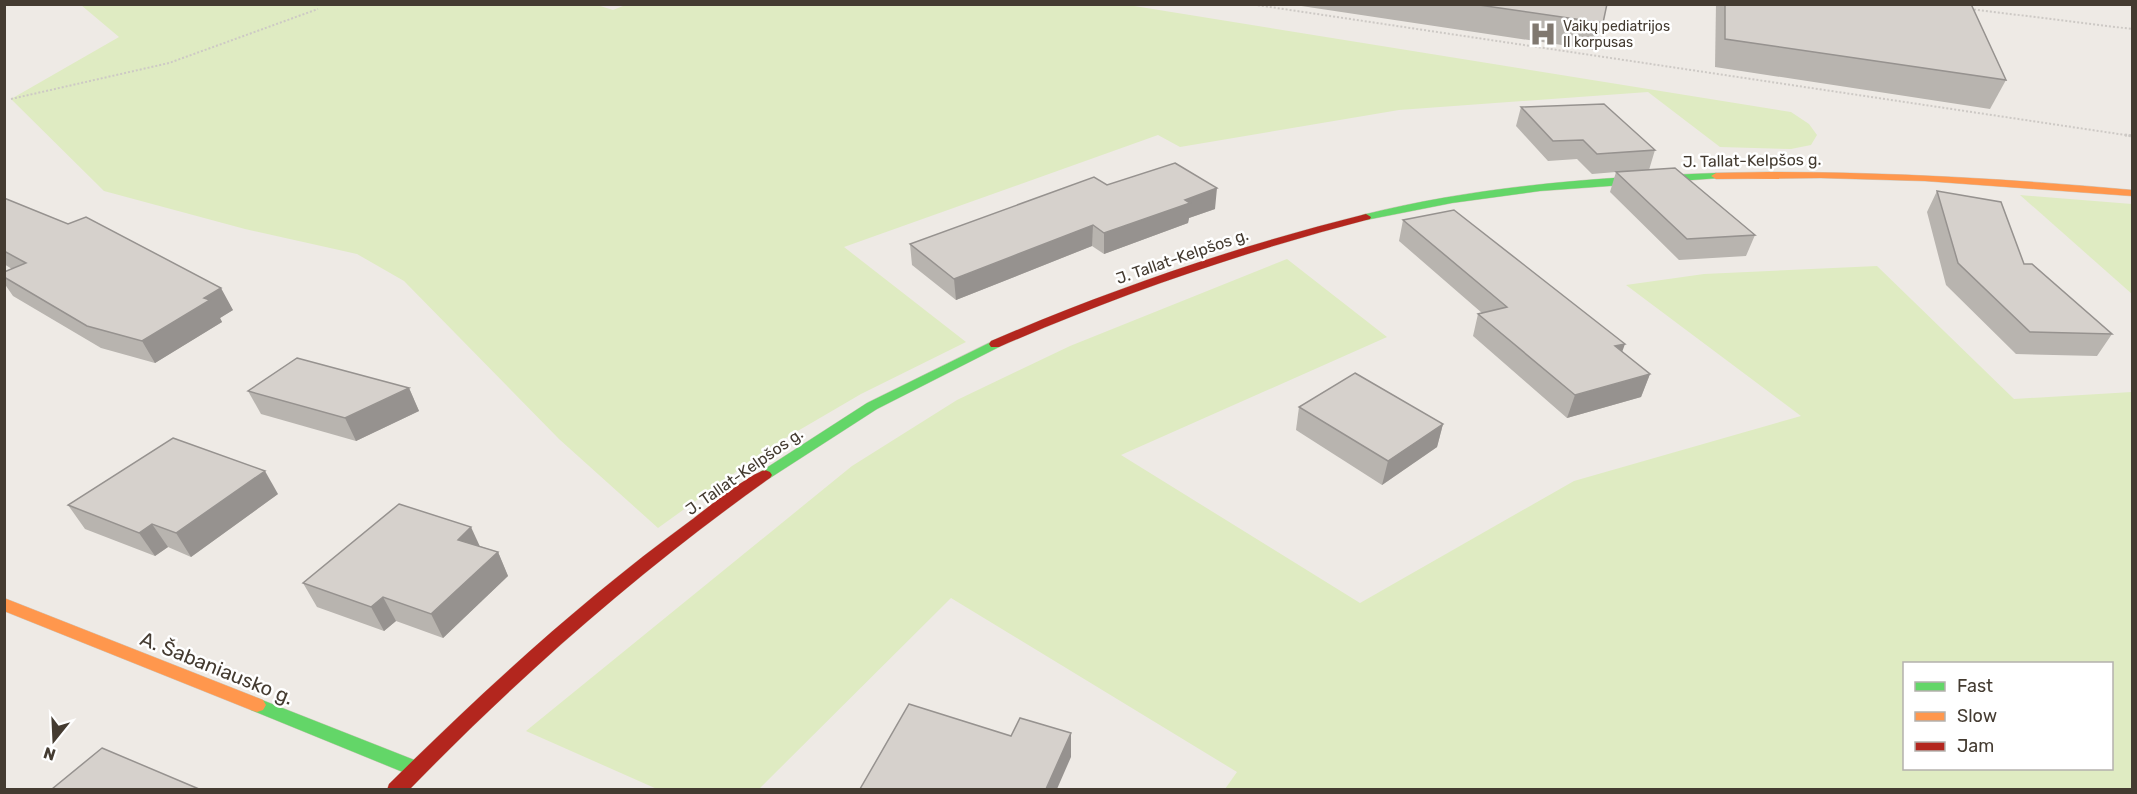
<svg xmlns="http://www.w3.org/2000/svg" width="2137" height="794" viewBox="0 0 2137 794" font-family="Rubik,sans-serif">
<rect width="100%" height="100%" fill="#eeeae5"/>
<g fill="#dfebc2" fill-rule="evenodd">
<polygon points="597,5 613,10 628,4 1128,5 1791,112 1809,124 1817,135 1811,145 1791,149 1720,147 1648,92 1399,110 1180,147 1158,135 844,247 966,342 861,394 772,446 658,528 559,439 404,281 357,254 245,229 104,191 11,99 119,37 81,5"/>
<polygon points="2020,195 2132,204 2132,294"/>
<path d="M 1287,259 L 1387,337 L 1121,455 L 1360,603 L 1574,481 L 1801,416 L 1626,285 L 1704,274 L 1877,266 L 2014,399 L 2132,392 L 2132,789 L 1225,789 L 1237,772 L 951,598 L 759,789 L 657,789 L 526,731 L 852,466 L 957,400 L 1070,346 ZM 1904,664 L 2112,664 L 2112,768 L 1904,768 Z"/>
</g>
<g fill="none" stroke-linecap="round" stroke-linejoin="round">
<defs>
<g id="fast">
<path d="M 1716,173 L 1721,176 L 1720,178 L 1540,191 L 1452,203 L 1366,220 L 1361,217 L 1362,215 C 1478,186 1597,177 1716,173 Z"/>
<polygon points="995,340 999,341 1001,344 999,347 877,409 770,478 760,478 758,475 760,472 867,403"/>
<polygon points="257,698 422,763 424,769 422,775 415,777 251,710 248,705 251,700"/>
</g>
<g id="slow">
<path d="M 1768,172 C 1890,172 2011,179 2132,190 L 2132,196 L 1925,181 L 1821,178 L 1716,179 L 1711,176 L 1716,173 Z"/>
<polygon points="4,598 263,700 266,705 263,710 257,712 251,710 4,611"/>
</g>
<g id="jam">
<path d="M 1366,214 L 1371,217 L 1370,219 C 1243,252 1120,294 999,347 L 991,347 L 989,344 L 991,341 C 1112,289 1237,246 1366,214 Z"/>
<path d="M 765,470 L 770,472 L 772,475 L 770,478 C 639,571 521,675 409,790 L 387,790 L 389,784 C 484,690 582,600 690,521 C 706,509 748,475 765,470 Z"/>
</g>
</defs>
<use href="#fast" stroke="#cfc8bc" stroke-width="1"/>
<use href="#slow" stroke="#cfc8bc" stroke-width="1"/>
<use href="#jam" stroke="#cfc8bc" stroke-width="1"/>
<g stroke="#cdc9c5" stroke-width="2" stroke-dasharray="2 2" stroke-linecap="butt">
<polyline points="1250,4 2132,136"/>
<polyline points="1970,9 2132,29"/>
<polyline points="11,99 169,63 318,9"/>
</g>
<polyline stroke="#cdc9c5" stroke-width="3" stroke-dasharray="2 2" stroke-linecap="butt" points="2125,135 2132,136"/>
<use href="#fast" fill="#63d668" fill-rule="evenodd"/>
<use href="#slow" fill="#ff974d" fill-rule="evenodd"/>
<use href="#jam" fill="#b3261e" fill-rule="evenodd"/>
</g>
<g fill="#b8b4af">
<polygon points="1288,4 1607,4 1595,50"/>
<polygon points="1716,4 1971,4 2006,80 1990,109 1715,67"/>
<polygon points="1521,107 1655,150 1649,170 1755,235 1746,256 1679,260 1610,192 1616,172 1592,174 1577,159 1548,161 1516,126"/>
<polygon points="1107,185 1215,209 1189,218 1188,223 1104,254 1092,246 956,300 912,265 910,244"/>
<polygon points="1937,191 2024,264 2112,334 2097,356 2016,354 1946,285 1927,212"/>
<polygon points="4,198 233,310 220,318 222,322 155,363 101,348 13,296 4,283 4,272 12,269 4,264"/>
<polygon points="1403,220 1622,352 1650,374 1641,397 1567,418 1473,336 1478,314 1482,313 1399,241"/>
<polygon points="409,388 419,411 356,441 261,414 248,391"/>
<polygon points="1299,407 1443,424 1437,447 1382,485 1296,430"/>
<polygon points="278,494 191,557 168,547 155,556 85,529 68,505"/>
<polygon points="480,546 498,552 508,576 443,638 396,621 384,631 317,607 303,583"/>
</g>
<g fill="#96928f">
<polygon points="1217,188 1215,209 1189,218 1188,223 1104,254 1104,233 1185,200"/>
<polygon points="1093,225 1092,246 956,300 954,279"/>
<polygon points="221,288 233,310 220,318 222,322 155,363 142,341 204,298"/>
<polygon points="1625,344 1617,366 1615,346"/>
<polygon points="1650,374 1641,397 1567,418 1575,395"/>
<polygon points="409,388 419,411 356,441 345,418"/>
<polygon points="1443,424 1437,447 1382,485 1388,461"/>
<polygon points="265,471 278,494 191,557 176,533"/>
<polygon points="152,524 168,547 155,556 139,533"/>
<polygon points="471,527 482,551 458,540"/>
<polygon points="498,552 508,576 443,638 431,614"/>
<polygon points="383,597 396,621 384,631 371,607"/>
<polygon points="1071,733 1071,757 1057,789 1046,789"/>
</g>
<g fill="#d6d1cc" stroke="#96928f" stroke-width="1.5">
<polygon points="1472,4 1607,4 1603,23"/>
<polygon points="1725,4 1971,4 2006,80 1725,39"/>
<polygon points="1604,104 1655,150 1597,154 1583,140 1553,141 1521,107"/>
<polygon points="1175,163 1217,188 1185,200 1190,203 1104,233 1093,225 954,279 910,244 1094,177 1107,185"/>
<polygon points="1675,168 1755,235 1687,239 1616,172"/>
<polygon points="1937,191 2001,202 2024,264 2032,264 2112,334 2030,332 1958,263"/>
<polygon points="4,198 68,224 86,217 221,288 204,298 210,300 142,341 87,326 4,277 4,272 26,263 4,251"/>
<polygon points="1454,210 1625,344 1615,346 1650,374 1575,395 1478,314 1507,307 1403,220"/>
<polygon points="297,358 409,388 345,418 248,391"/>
<polygon points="1355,373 1443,424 1388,461 1299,407"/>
<polygon points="173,438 265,471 176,533 152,524 139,533 68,505"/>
<polygon points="399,504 471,527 458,540 498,552 431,614 383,597 371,607 303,583"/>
<polygon points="909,704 1011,736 1020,718 1071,733 1046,789 860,789"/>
<polygon points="102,748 199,789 52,789"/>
</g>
<defs>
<symbol id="hospital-bare" viewBox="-9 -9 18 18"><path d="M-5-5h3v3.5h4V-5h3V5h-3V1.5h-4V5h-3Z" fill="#807870" stroke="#fff" stroke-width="2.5" paint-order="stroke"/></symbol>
</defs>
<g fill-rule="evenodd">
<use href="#hospital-bare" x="1524" y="15" width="38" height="38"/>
</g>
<g text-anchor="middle" stroke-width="5" stroke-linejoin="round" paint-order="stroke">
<g font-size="14" fill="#443b31" stroke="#fff" text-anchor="start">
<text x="1563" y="31">Vaikų pediatrijos<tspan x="1563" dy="16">II korpusas</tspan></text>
</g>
<g font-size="16" fill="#443b31" stroke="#fff">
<text transform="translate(1752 160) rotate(-1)" y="6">J. Tallat-Kelpšos g.</text>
<text transform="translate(1182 256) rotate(-19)" y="6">J. Tallat-Kelpšos g.</text>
<text transform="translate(744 471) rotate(-35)" y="6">J. Tallat-Kelpšos g.</text>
</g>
<g font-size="20" fill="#443b31" stroke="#fff">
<text transform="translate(217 668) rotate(22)" y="7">A. Šabaniausko g.</text>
</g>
</g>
<rect width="2137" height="794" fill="none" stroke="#443b31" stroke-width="12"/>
<rect x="1903" y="662" width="210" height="108" fill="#ffffff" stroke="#b4b1ad" stroke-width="1.5"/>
<rect x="1915" y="682" width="30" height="9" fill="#63d668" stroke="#b4b1ad" stroke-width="1.5"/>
<text x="1957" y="692" font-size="18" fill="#443b31">Fast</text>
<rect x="1915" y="712" width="30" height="9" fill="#ff974d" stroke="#b4b1ad" stroke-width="1.5"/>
<text x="1957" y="722" font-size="18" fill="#443b31">Slow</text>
<rect x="1915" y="742" width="30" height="9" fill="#b3261e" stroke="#b4b1ad" stroke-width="1.5"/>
<text x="1957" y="752" font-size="18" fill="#443b31">Jam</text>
<g transform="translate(54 740) rotate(198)" stroke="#ffffff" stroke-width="4.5" paint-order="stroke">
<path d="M0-4.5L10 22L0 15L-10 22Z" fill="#443b31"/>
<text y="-9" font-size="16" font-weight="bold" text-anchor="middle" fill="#443b31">N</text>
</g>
</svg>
